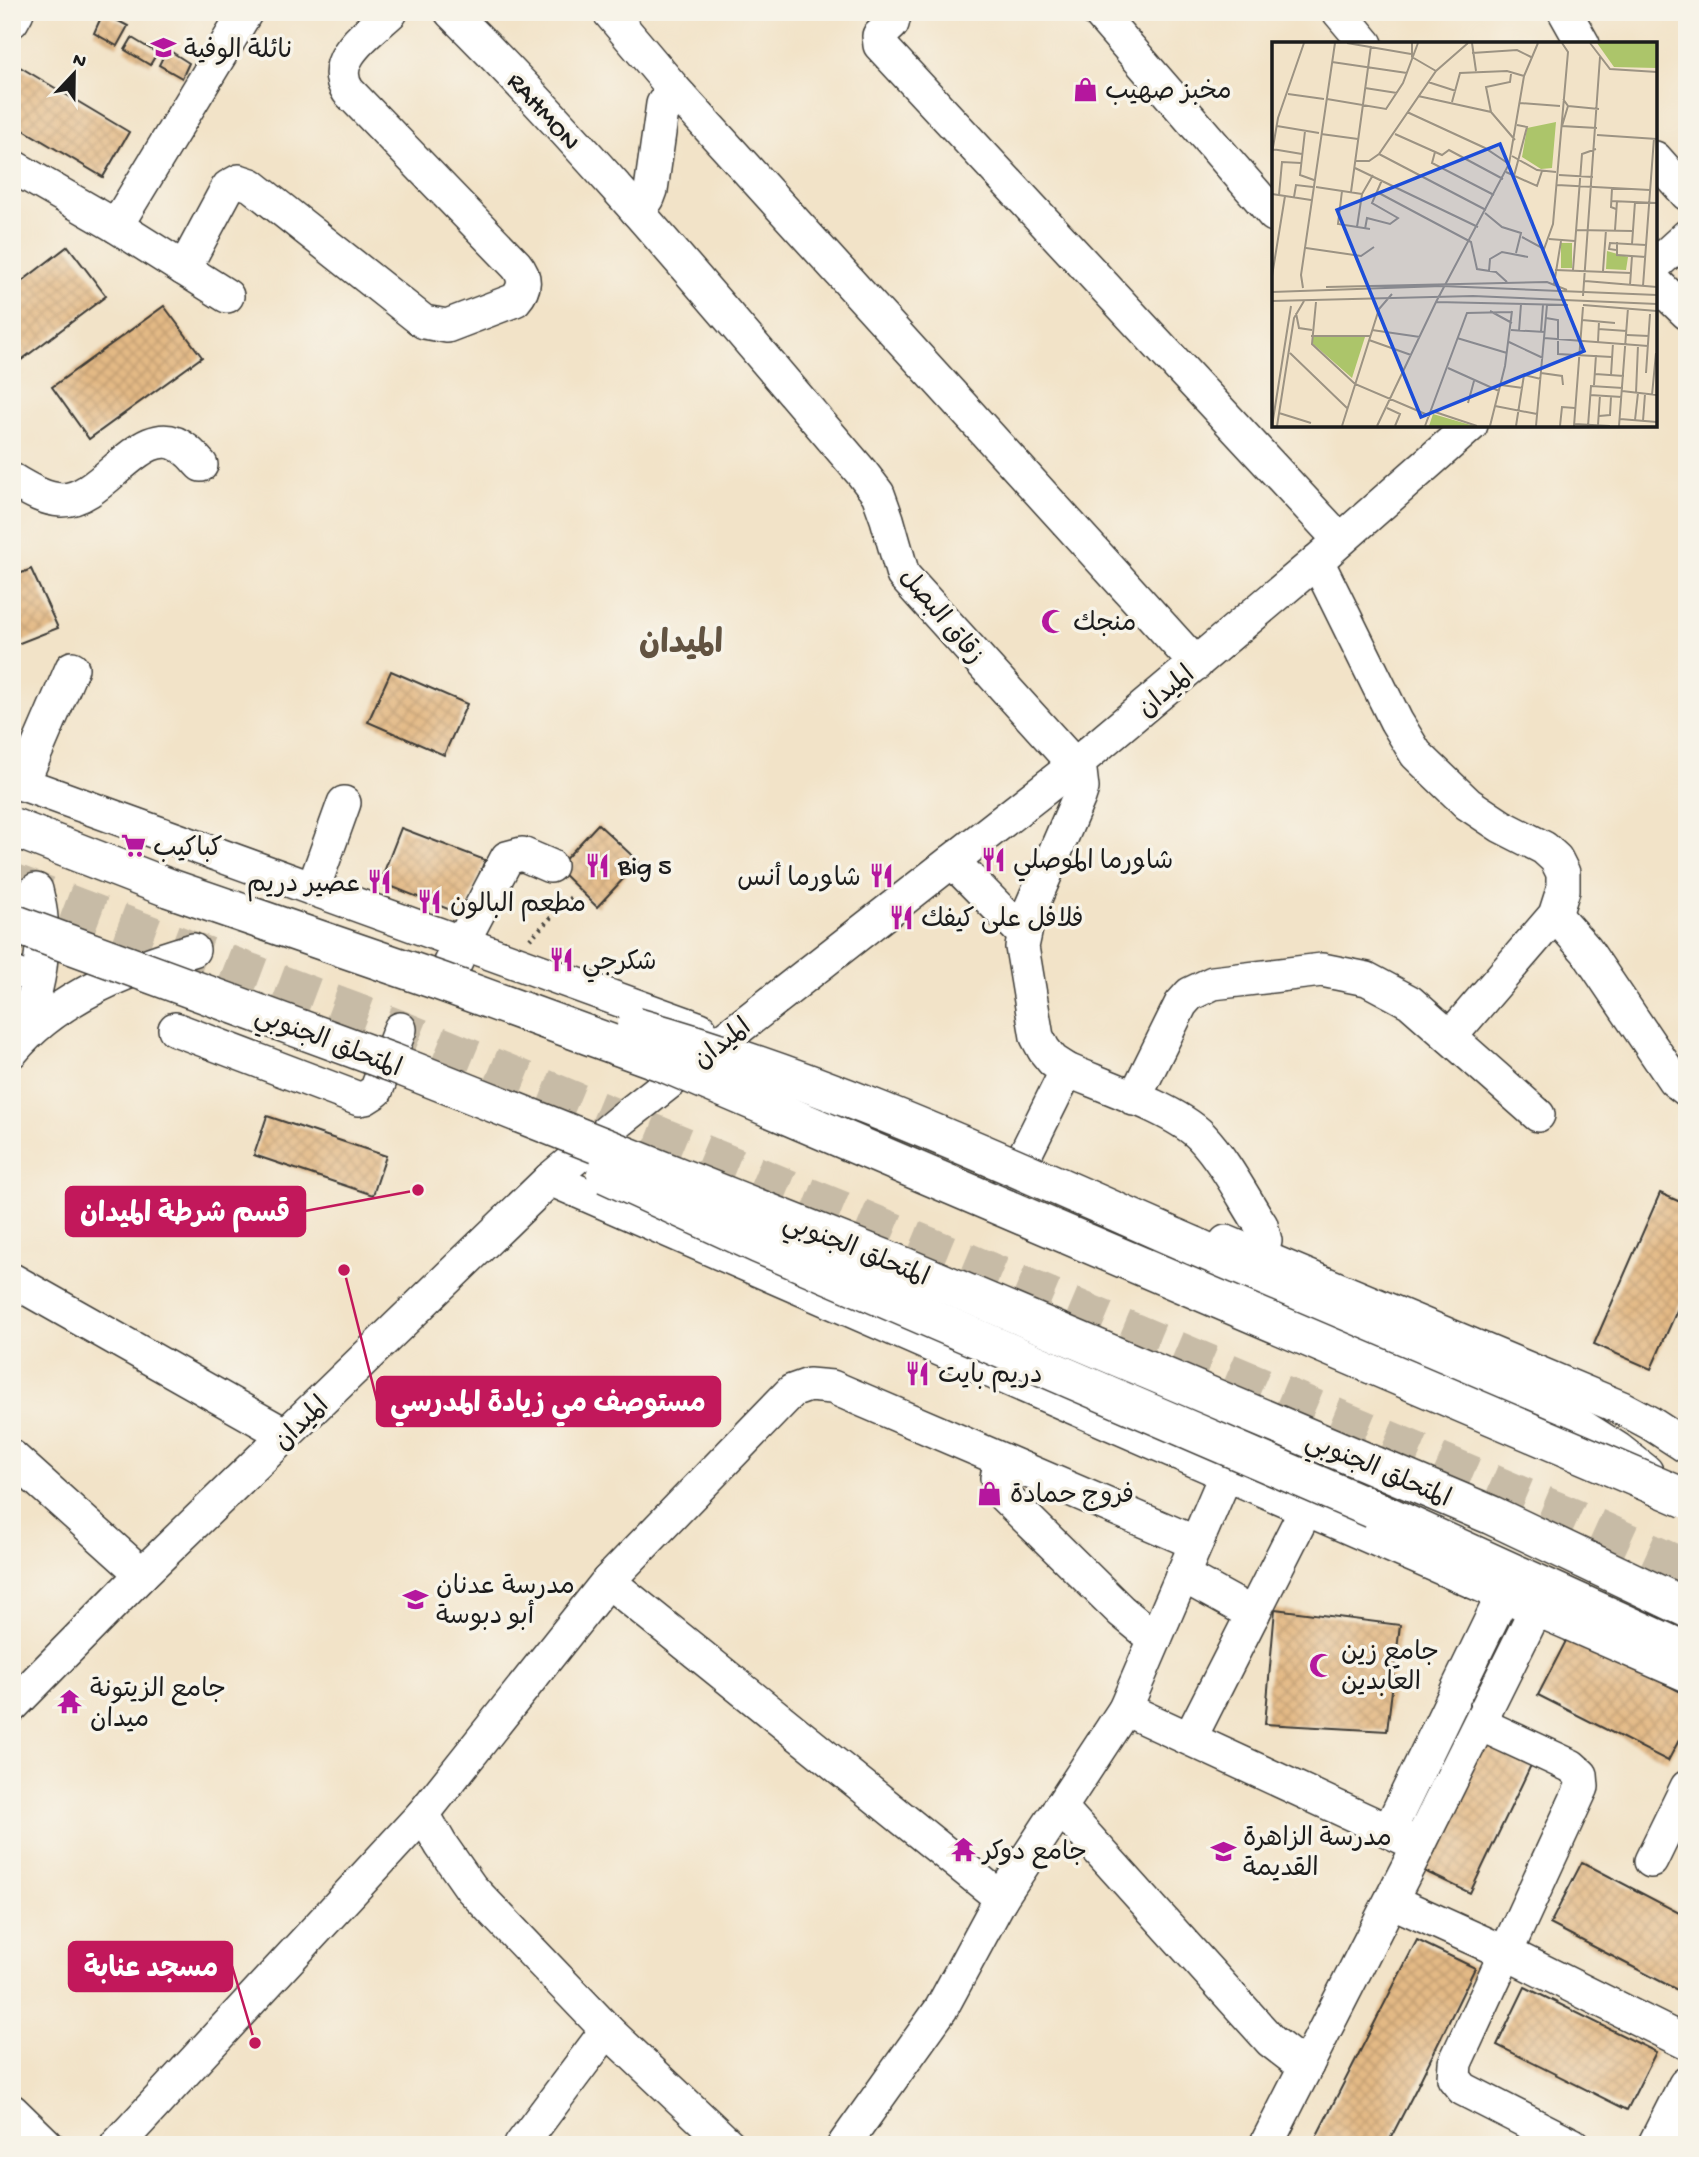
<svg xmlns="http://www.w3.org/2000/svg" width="1699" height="2157" viewBox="0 0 1699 2157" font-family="'Gochi Hand','Playpen Sans Arabic',sans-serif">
<defs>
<pattern id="building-cross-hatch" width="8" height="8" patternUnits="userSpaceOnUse" patternTransform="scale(1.75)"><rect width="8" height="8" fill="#e3b985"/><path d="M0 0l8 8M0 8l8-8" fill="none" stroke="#c29e72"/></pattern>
</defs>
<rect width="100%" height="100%" fill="#f7f3e8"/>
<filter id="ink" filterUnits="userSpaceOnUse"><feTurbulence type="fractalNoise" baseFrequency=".0143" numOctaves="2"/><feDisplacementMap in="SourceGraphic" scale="14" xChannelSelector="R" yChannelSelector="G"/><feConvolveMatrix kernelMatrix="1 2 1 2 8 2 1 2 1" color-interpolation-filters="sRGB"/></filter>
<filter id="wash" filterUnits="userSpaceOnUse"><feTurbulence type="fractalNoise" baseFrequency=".00686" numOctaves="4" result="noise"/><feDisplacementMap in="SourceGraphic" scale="28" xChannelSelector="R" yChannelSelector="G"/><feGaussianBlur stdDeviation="1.57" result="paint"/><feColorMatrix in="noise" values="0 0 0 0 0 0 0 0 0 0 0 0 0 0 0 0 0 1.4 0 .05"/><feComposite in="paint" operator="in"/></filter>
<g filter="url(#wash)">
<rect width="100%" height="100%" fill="#f2e3c8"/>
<g id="blocks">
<g fill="url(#building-cross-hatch)">
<polygon points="103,13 128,26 117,46 94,33"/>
<polygon points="132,38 157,53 150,65 125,50"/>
<polygon points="167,49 189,63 182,78 159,65"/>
<polygon points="15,64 129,132 103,177 12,123 12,69"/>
<polygon points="68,246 106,296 12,367 12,289"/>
<polygon points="164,306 202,357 89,439 52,387"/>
<polygon points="31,569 58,628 12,646 12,577"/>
<polygon points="391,671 467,704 444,755 368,722"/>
<polygon points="598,824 639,862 597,907 557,868"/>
<polygon points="401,828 485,860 463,915 380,882"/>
<polygon points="267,1116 386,1156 373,1195 254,1155"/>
<polygon points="1660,1193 1687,1205 1687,1288 1651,1369 1594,1344"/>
<polygon points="1275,1609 1400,1625 1387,1731 1265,1724"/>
<polygon points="1569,1635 1687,1695 1687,1725 1668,1761 1538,1695"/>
<polygon points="1482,1739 1532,1763 1470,1893 1420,1869"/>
<polygon points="1582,1862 1687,1917 1687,1995 1550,1924"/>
<polygon points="1417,1940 1475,1968 1416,2089 1387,2145 1312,2145"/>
<polygon points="1525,1987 1656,2052 1627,2110 1497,2045"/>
</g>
</g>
</g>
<g filter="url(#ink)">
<use href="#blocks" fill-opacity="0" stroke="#3c3a36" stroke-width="2"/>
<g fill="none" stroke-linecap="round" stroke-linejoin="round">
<polyline stroke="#c7bba6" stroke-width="38" stroke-dasharray="38 19" stroke-linecap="butt" points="12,882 400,1029 956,1257 1577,1519 1687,1569"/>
<defs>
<g id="minor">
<path d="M 451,12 C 597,157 728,317 862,473 L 878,494 L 887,519 L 903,575 L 1080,771 L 1082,788 L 1079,797 L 1030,910 L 1022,947 L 1037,1037 L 1044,1050 L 1053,1061 L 1067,1070 C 1102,1085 1176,1110 1201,1136 C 1224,1160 1243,1197 1261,1225 L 1265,1241 L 1261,1256"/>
<polyline points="609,12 673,88 1196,664"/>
<polyline points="895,12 892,24 879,36 880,45 1339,539"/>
<polyline points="1098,12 1274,215"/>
<polyline points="1339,12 1366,44"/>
<polyline points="1565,12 1583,44"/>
<polyline points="12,21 17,12"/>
<polyline points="1655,158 1687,194"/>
<polyline points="12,166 116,226 227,296"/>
<polyline points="637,211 648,198 651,190 663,104 673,88"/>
<polyline points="116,226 246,12"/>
<polyline points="1655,265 1687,236"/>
<path d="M 184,269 L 228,187 L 239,181 L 251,185 L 424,322 L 447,326 L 515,300 C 526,288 526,277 516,265 L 348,91 C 327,59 370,32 391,12"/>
<polyline points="1655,282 1687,313"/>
<path d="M 12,480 C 28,489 43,499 61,500 C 106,501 143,414 186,450 C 192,454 196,460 201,465"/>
<polyline points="1317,561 1396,721 1416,754 1468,804 1501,826 1544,848 1556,859 1563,873 1563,890 1555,915 1450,1037"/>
<polyline points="12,780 700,1029"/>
<polyline points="22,784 72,668"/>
<polyline points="952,861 1023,933"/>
<polyline points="313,889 344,803"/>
<polyline points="1555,915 1586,950 1674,1080 1687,1090"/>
<polyline points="462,943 507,858 522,854 550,866"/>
<polyline points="12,973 13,973"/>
<polyline points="175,1029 359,1099 365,1098 376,1091 400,1029"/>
<path d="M 20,1041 C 38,992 50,943 36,890"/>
<path d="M 12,1051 C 55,999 130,968 193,950"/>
<polyline points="1134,1099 1181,1004 1190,994 1213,983 1322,970 1367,979 1410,1002 1538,1115"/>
<polyline points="550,1179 1687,1675"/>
<polyline points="1006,1193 1067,1070"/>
<polyline points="1226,1242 1622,1408 1650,1423 1687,1447"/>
<polyline points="12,1280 286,1435"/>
<polyline points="12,1457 142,1574"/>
<polyline points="1001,1460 997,1478 1004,1496 1121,1611 1155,1639"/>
<polyline points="1182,1575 1253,1614"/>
<polyline points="608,1581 1001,1898"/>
<polyline points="12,1706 142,1574 550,1179 621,1120 1076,764 1317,561 1471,425"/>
<polyline points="1125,1709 1419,1845"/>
<polyline points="1480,1724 1571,1766 1581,1775 1582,1787 1455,2063 1454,2078 1463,2089 1573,2145"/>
<polyline points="1190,1738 1306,1509"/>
<polyline points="1060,1807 1271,2041 1293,2058 1307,2065"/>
<polyline points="423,1814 441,1845 471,1888 607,2030 729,2145"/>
<polyline points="1389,1831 1503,1595"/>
<polyline points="1651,1861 1687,1787"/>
<polyline points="1391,1901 1506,1953 1687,2043"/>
<polyline points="12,2111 47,2145"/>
<polyline points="117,2145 423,1814 608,1581 792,1391 809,1385 832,1387 1196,1543"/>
<polyline points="521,2145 607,2030"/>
<polyline points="844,2145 941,2009 1001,1898 1125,1709 1226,1474"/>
<polyline points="1266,2145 1419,1845 1536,1609"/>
</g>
<g id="major">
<polyline points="447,975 462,943"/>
<polyline points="1657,2145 1687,2086"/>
</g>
<g id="highway">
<polyline points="1194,1246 1572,1423 1616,1451 1644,1473"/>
<polyline points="1373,1509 1687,1652"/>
</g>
</defs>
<use href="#minor" stroke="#3c3a36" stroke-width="36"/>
<use href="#major" stroke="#3c3a36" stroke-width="41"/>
<use href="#highway" stroke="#3c3a36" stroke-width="41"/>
<polyline stroke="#3c3a36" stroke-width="4.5" stroke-dasharray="2 5" stroke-linecap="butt" points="530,939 572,896"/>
<use href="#minor" stroke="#fff" stroke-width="33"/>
<use href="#major" stroke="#fff" stroke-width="38"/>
<use href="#highway" stroke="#fff" stroke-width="38"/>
<defs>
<g id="highway-bridge">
<polyline points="12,827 169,888 442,982 667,1064 1687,1499"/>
<polyline points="12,923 393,1063 905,1267 1491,1515 1687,1608"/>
<path d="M 636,1027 C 830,1081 1011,1166 1194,1246"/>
<polyline points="606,1174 758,1244 1373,1509"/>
</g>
</defs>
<use href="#highway-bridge" stroke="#3c3a36" stroke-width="41" stroke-linecap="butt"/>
<use href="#highway-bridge" stroke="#fff" stroke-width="38"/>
</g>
</g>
<defs>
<symbol id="school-bare" viewBox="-9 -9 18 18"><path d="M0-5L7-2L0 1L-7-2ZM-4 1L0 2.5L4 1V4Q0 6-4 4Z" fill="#b5179e" stroke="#f7f3e8" stroke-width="2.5" paint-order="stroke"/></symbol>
<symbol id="shop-bare" viewBox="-9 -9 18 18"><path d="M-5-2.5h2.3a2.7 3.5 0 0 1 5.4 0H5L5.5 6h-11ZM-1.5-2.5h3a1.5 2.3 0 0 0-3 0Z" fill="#b5179e" stroke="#f7f3e8" stroke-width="2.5" paint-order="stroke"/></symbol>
<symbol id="mosque-bare" viewBox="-9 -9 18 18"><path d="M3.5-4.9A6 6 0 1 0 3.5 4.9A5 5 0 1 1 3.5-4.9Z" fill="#b5179e" stroke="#f7f3e8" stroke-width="2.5" paint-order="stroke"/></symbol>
<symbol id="supermarket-bare" viewBox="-9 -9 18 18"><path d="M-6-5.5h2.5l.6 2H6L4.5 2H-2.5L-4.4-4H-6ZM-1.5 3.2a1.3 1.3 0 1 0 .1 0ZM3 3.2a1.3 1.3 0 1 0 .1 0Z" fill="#b5179e" stroke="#f7f3e8" stroke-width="2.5" paint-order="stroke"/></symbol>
<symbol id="restaurant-bare" viewBox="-9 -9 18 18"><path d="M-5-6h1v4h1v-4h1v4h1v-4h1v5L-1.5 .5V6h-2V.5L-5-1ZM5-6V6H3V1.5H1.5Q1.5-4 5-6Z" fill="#b5179e" stroke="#f7f3e8" stroke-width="2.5" paint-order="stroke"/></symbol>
<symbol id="temple-bare" viewBox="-9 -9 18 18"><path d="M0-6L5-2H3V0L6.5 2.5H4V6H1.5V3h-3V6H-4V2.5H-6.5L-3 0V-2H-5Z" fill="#b5179e" stroke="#f7f3e8" stroke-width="2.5" paint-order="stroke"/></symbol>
</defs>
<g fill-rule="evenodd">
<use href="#school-bare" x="146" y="30" width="35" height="35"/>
<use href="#shop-bare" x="1068" y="72" width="35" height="35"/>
<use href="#mosque-bare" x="1036" y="604" width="35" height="35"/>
<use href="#supermarket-bare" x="116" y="828" width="35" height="35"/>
<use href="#restaurant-bare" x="976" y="842" width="35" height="35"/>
<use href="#restaurant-bare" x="580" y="848" width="35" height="35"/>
<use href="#restaurant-bare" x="864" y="858" width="35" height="35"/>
<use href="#restaurant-bare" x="362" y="864" width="35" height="35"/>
<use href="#restaurant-bare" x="412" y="884" width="35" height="35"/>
<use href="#restaurant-bare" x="884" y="900" width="35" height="35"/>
<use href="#restaurant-bare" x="544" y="942" width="35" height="35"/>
<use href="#restaurant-bare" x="900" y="1356" width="35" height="35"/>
<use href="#shop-bare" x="972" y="1476" width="35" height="35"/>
<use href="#school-bare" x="398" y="1582" width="35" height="35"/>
<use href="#mosque-bare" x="1304" y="1648" width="35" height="35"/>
<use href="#temple-bare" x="52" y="1684" width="35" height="35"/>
<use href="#temple-bare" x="946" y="1832" width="35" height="35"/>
<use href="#school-bare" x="1206" y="1834" width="35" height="35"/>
</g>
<g text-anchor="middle" stroke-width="7" stroke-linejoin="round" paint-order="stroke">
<g font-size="26" fill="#1c1c1c" stroke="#f7f3e8" text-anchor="start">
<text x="184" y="57">نائلة الوفية</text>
<text x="1105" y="98">مخبز صهيب</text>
<text x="1073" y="630">منجك</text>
<text x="153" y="855">كباكيب</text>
<text x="1013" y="868">شاورما الموصلي</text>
<text x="618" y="874">Big 5</text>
<text x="861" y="885" text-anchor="end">شاورما أنس</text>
<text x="360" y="891" text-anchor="end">عصير دريم</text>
<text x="450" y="911">مطعم البالون</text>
<text x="921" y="926">فلافل على كيفك</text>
<text x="582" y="969">شكرجي</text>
<text x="938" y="1382">دريم بايت</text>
<text x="1010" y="1502">فروج حمادة</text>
<text x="436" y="1593">مدرسة عدنان<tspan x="436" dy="30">أبو دبوسة</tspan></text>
<text x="1341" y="1659">جامع زين<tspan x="1341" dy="30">العابدين</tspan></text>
<text x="90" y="1696">جامع الزيتونة<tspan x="90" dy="30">ميدان</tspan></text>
<text x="1243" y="1845">مدرسة الزاهرة<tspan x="1243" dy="30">القديمة</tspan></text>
<text x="983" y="1859">جامع دوكر</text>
</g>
<g font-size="26" fill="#1c1c1c" stroke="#f7f3e8">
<text transform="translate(545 110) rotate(48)" y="9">RAHMON</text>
<text transform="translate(943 615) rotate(50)" y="9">زقاق البصل</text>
<text transform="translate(1165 690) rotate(-40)" y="9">الميدان</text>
<text transform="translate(329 1040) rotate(21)" y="9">المتحلق الجنوبي</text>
<text transform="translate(721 1042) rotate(-38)" y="9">الميدان</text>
<text transform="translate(857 1248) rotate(22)" y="9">المتحلق الجنوبي</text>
<text transform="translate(300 1422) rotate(-44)" y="9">الميدان</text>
<text transform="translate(1379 1468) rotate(23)" y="9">المتحلق الجنوبي</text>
</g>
<g font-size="33" font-weight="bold" fill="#625341" stroke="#f7f3e8">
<text x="681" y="652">الميدان</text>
</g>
</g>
<g transform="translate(1272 42)">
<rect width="385" height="385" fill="#f2e3c8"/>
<path d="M 284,80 L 280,126 L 269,127 L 250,115 L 255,86 ZM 161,372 L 202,384 L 157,384 Z" fill="#acc56a"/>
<path d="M 289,201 L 300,201 L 300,226 L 289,226 ZM 335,209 L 356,215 L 354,228 L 334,227 ZM 41,295 L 93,295 L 80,336 L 40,301 Z" fill="#acc56a"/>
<path d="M 325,1 L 385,1 L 385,26 L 342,25 Z" fill="#acc56a"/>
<path fill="none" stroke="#9c9383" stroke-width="2" d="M 75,1 L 139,12M 140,1 L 140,15 L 164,29M 200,1 L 204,29M 318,1 L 338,27 L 385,30M 200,11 L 245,8 L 259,15M 60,20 L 135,31M 156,40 L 184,49M 93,46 L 125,51M 16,52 L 52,57M 146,54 L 219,70 L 243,98M 55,57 L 114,67 L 131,41 L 146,1M 291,57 L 296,64 L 290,84 L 325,86M 180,60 L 188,31 L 235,29 L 252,34M 247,61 L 288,64M 296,64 L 327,67M 135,70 L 213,106 L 237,122M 219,70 L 214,45 L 238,40 L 239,32M 5,84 L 47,91M 33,89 L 28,133 L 42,138M 49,92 L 86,97M 123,92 L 170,113 L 177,108 L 231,137M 325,93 L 385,97M 0,107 L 30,112M 163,110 L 160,121 L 222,153M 0,111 L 6,76 L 32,1M 107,112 L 214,168M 240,114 L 265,128 L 284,130M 84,119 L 97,119 L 107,112 L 164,29 L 196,1M 83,126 L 206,185M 234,130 L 265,144 L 270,129M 287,133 L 321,135M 242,134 L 255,85 L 245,83M 285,143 L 378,148M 44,145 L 90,152M 340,146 L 339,165 L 344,167M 70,149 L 66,182 L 98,187M 79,150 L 99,4M 105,150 L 199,200 L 205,227 L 224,230 L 235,240M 0,152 L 39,158M 7,153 L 10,120 L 29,121M 22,155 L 24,143 L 41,145M 339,159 L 385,161M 213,171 L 230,185 L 249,191 L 244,211M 85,185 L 90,152 L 101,133M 93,187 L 95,176 L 118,182 L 126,176 L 100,161 L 110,138M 304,188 L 361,189M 343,188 L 345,159M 250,195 L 272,207 L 281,182 L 296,10 L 290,1M 277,197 L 303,199M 345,200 L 345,213 L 374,215M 360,202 L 363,160M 34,206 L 89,214 L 102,205M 344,208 L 337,207 L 338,201 L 374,203M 283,228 L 359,231M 301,228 L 310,112 L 324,107M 217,229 L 218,217 L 230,210 L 256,215M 331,229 L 334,188M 0,234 L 13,154M 313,239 L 385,245M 282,242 L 289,199M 358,243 L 360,214M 371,244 L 382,96M 54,245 L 275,240 L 295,248M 31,246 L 29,233 L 63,1M 0,250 L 170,244 L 385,253M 311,254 L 328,15M 0,259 L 201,254 L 385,262M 44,260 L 40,302 L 83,342 L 158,374M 164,260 L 296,263M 311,263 L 385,269M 218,269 L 240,281M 24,271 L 27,286 L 40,288M 274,276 L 286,278 L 286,312 L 340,315M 310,278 L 343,281M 326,287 L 355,289M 100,288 L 148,295M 239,288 L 273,290M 247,289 L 249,262M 269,290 L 271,263M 355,293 L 377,294M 39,294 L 99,294M 185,296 L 235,311M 272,296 L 376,304M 97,298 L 139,313M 237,300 L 271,316M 326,300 L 327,279M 18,311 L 75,366M 176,326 L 227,349M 269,331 L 290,334 L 291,343M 374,331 L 378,272M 323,332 L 352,334M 339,333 L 341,301M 229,343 L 251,346M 322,343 L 324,313M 350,349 L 385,353M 364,351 L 366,303M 318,353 L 350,355M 380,353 L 384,311M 196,361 L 202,339M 223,364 L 265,372M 115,366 L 128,372 L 123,384M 160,369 L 205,384M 7,371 L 39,381M 327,374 L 338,373 L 339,355M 348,377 L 385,380M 363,378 L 366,351M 371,379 L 373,352M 302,382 L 338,384M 326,383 L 328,353M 0,384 L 19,264M 5,384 L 22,276 L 32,259M 70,384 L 107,267 L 120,252M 105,384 L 164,260 L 237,122 L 252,34 L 266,1M 153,384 L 195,271 L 240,270M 218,384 L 233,324 L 240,269M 244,384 L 252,333 L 269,337M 264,384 L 275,263M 288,384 L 290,365 L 303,366M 302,384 L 311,265M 316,384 L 319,344 L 351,346M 347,384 L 356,266"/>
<path fill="#1d4ed8" fill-opacity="0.15" stroke="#1d4ed8" stroke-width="3.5" d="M 228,102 L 312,309 L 149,375 L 65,168 Z"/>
<rect width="385" height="385" fill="none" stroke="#1c1c1c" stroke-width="3.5"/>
</g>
<path fill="none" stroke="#c2185b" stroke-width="2.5" d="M418 1190L305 1211M344 1270L377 1401M255 2043L232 1966"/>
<g fill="#c2185b" stroke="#f7f3e8" stroke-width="2.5">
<circle cx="418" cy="1190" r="7"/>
<circle cx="344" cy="1270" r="7"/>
<circle cx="255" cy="2043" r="7"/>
</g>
<g fill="#c2185b" stroke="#c2185b" stroke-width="2.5">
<rect x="66" y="1187" width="239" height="49" rx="7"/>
<rect x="377" y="1377" width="343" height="49" rx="7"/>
<rect x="69" y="1942" width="163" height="49" rx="7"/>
</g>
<g font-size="28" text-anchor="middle" font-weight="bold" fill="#fff">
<text x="185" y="1221">قسم شرطة الميدان</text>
<text x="548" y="1411">مستوصف مي زيادة المدرسي</text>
<text x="151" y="1976">مسجد عنابة</text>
</g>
<rect width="1699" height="2157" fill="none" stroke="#f7f3e8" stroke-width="42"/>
<g transform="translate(74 74) rotate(22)" stroke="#f7f3e8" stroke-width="5" paint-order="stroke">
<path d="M0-5L12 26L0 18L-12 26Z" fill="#1c1c1c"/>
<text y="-10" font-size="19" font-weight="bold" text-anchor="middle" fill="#1c1c1c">N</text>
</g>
</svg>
